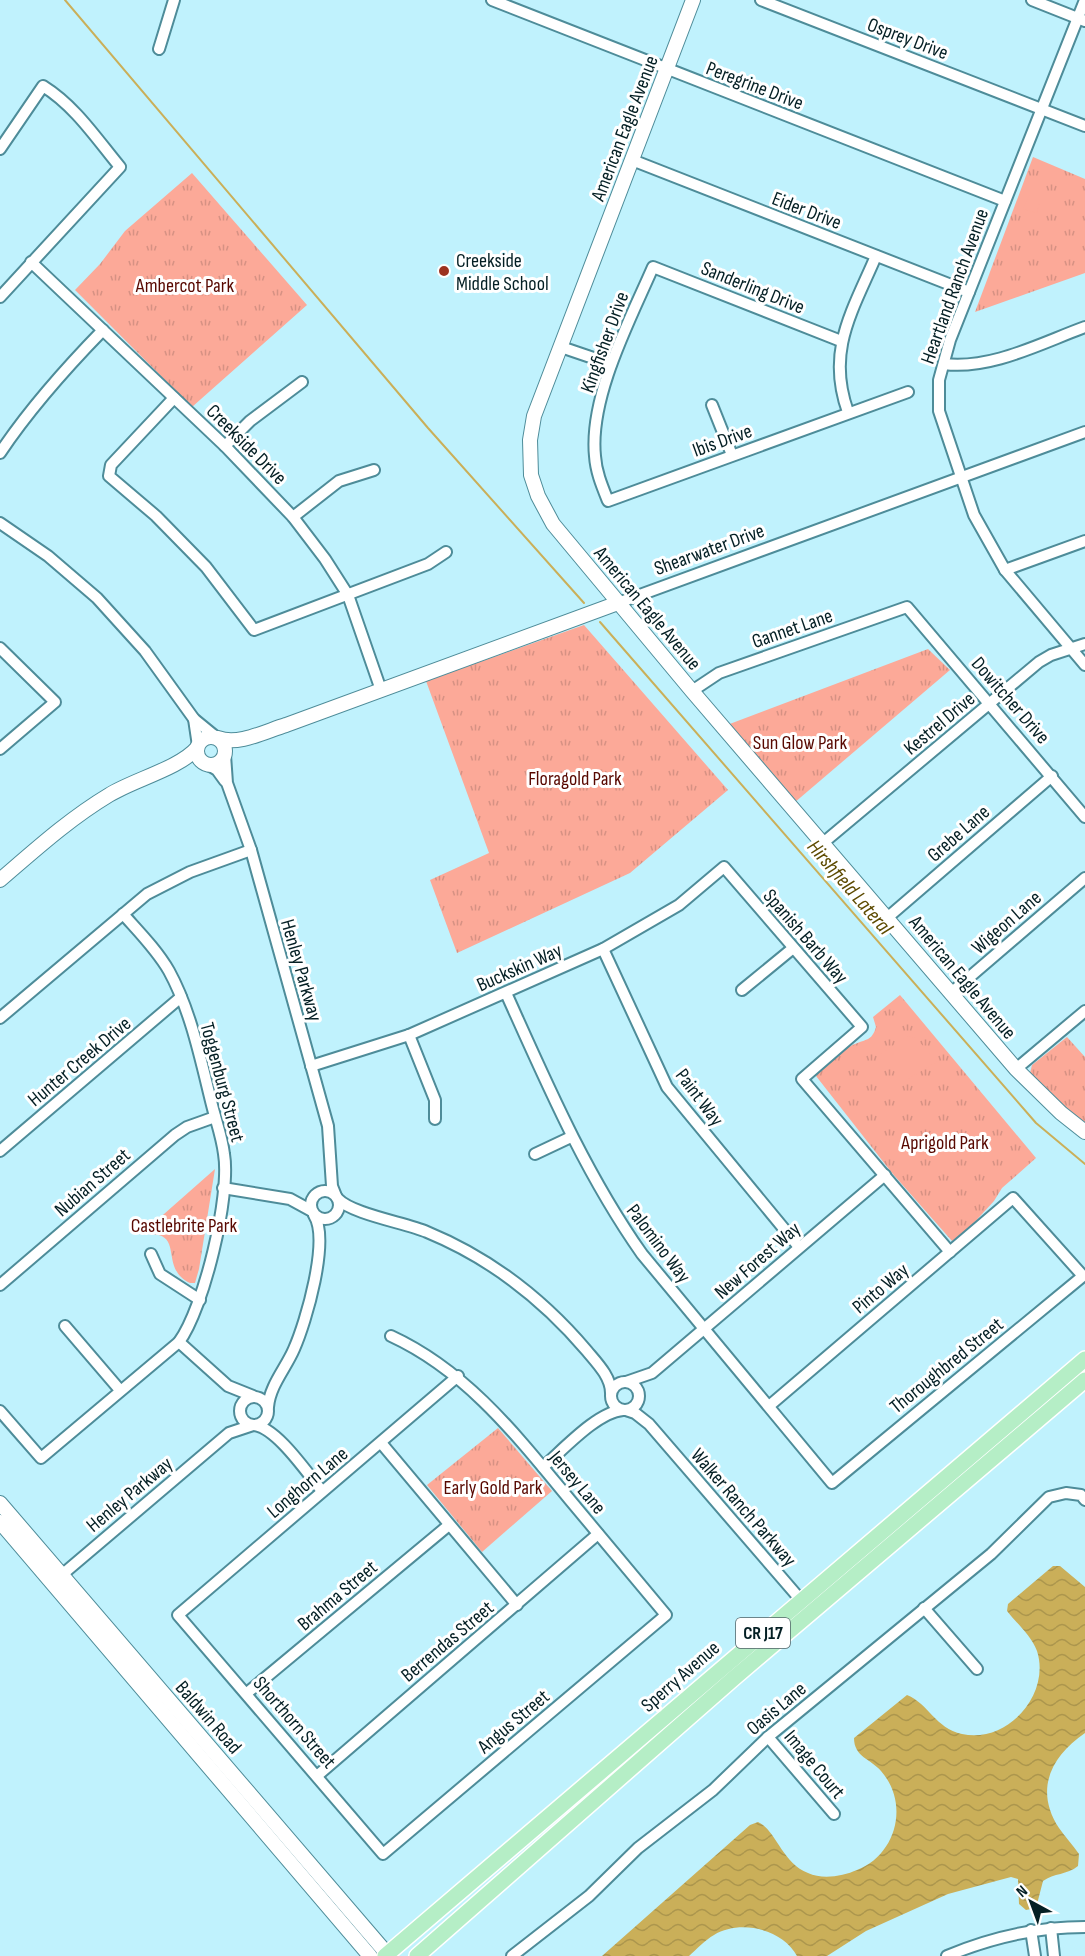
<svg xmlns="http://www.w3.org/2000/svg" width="1085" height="1956" viewBox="0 0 1085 1956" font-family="'Sofia Sans Condensed',sans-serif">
<defs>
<pattern id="grass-tufts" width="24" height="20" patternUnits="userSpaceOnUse" patternTransform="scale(1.5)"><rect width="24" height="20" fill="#fca998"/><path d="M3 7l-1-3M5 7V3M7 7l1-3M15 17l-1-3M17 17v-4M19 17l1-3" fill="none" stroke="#d69183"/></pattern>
<pattern id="water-waves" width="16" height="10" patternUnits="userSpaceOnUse" patternTransform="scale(1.5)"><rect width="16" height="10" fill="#caaf59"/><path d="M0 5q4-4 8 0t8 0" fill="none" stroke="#ac964d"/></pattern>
</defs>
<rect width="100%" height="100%" fill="#c0f2fd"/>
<g fill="url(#grass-tufts)">
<polygon points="1033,157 1085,179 1085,273 975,312"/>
<polygon points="192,173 307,305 192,407 75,290 100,264 125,231"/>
<polygon points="584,625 728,790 630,873 457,953 430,880 489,853 426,681"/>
<polygon points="928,649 950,670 794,803 727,725"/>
<path d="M 900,995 L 1036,1158 L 1002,1188 L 994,1201 L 959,1239 L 952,1241 L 892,1173 L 816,1076 C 824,1066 842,1049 855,1044 C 866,1039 872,1041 876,1027 L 873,1017 Z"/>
<polygon points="1067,1037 1085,1057 1085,1126 1029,1077 1032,1065"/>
<path d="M 215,1169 L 199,1269 L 195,1283 L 190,1283 C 158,1268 186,1232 147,1234 L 147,1229 Z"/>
<polygon points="498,1428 552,1491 482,1552 427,1485"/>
</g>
<g fill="#fca998">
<polygon points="1030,195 1040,200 1037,213 1023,209"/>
<polygon points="906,1036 916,1038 937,1062 904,1081 879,1056"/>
<polygon points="517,1477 532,1492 518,1505 504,1488 509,1481"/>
</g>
<path fill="url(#water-waves)" d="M 1053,1566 L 1060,1566 L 1085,1587 L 1085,1733 C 1051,1756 1034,1790 1059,1828 C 1065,1837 1073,1845 1079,1854 L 1078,1866 C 1067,1875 1054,1873 1043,1881 L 1036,1908 L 1026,1910 L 1019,1904 L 1018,1879 L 1011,1877 L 948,1894 L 866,1931 L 827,1956 L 797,1956 C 783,1929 740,1919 714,1935 C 705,1940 697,1949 689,1956 L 602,1956 L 750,1825 L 758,1822 C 776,1830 782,1863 808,1873 C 823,1880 843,1876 857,1870 C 896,1855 910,1804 881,1771 C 871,1759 854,1757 854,1738 L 907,1695 C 929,1704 935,1728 962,1734 C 1007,1744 1051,1695 1037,1651 C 1031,1635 1017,1624 1007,1611 L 1008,1604 Z"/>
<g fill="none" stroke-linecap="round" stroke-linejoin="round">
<g stroke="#caaf59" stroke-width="2">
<polyline points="65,0 428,428 584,603"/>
<polyline points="600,622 1036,1123 1085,1164"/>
</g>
<defs>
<g id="street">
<polyline points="492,0 1005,201"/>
<polyline points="761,0 1085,126"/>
<polyline points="1032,0 1085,21"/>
<polyline points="1085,0 950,340 939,380 939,411 974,515 1005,570 1085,665"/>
<polyline points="159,49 174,0"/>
<path d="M 0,149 L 43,86 C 75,106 96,138 120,167 L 0,297"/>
<polyline points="632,160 969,292"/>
<polyline points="31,262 225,446 293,517 325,559 348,595 381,690"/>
<path d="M 841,341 L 653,267 C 630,320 589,397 595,456 C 596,472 602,486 608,501 L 908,392"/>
<polyline points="561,347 611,364"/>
<path d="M 944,364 C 991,370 1041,343 1085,327"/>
<polyline points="174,398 111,465 109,476 156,516 206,567 254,630 428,564 446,552"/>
<polyline points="712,405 732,455"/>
<path d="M 848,412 C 826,351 852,312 876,256"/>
<polyline points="225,446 250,421 302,382"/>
<path d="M 0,453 C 30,408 65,369 103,330"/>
<polyline points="293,517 339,481 374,470"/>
<polyline points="0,523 48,556 97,598 145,651 194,719 216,737"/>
<polyline points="1005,570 1085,541"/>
<polyline points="618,603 1085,432"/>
<polyline points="0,648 55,702 0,749"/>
<polyline points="692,691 719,673 907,607 1085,817"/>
<polyline points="194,719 198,746"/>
<polyline points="225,755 227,783 251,850 328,1126 332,1186 336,1196"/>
<polyline points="207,764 217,770 225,781"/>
<polyline points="823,843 1039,662 1051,655 1085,644"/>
<polyline points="887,918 1052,776"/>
<polyline points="603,949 667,1087 799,1247"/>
<polyline points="742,990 792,949"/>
<path d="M 506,993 C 547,1084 585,1173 642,1254 L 832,1483 L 1083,1276 L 1013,1198 L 769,1406"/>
<polyline points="951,993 1085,878"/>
<polyline points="0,1018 147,894 190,872 251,850"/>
<polyline points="409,1035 435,1100 435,1119"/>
<polyline points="311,1066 409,1035 603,949 679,905 724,867 862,1027 802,1079 950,1252"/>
<polyline points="1016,1069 1085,1011"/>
<polyline points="0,1151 181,997"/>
<polyline points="535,1154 571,1137"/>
<polyline points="223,1188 290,1199 312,1211"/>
<circle cx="325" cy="1205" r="14"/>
<path d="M 338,1199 C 352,1214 406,1223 427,1232 C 490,1258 543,1299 587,1351 C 597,1363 611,1377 611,1393"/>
<polyline points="151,1254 160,1274 200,1300"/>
<polyline points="0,1285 175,1135 187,1127 215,1117"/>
<polyline points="65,1326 119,1389"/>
<path d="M 391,1336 C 467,1371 517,1436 570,1500 C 602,1538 634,1577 666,1615 L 383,1854 L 178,1615 L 458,1376"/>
<polyline points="179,1342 228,1386 253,1396"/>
<polyline points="626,1382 652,1373 885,1175"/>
<circle cx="625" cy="1396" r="14"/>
<circle cx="254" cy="1411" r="14"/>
<path d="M 268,1407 C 270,1385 286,1368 294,1349 C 306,1322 330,1240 314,1215"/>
<polyline points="626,1410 635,1413 649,1424 806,1606"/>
<path d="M 0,1411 L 41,1458 L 179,1342 C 204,1308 231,1195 224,1154 C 222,1137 216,1121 212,1105 C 201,1061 191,1011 169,971 C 157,950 139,932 123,914"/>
<path d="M 254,1425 C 277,1428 307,1473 322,1491"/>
<polyline points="382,1444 517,1605"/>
<path d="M 543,1467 C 563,1450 597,1412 623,1410"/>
<polyline points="57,1579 229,1433 253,1425"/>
<polyline points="924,1608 977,1669"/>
<polyline points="247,1693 449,1525"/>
<polyline points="768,1737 834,1814"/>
<polyline points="318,1775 598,1534"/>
<polyline points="1051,1928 1054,1956"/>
<polyline points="1031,1930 1035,1956"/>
<polyline points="512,1956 589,1896 638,1848 713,1790 768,1737 991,1554 1049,1497 1066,1493 1081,1495 1085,1500"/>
<path d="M 947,1956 C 992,1937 1035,1927 1085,1927"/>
</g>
<g id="secondary">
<polyline points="693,0 534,416 530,440 531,475 538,496 553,524 692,691 1016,1069 1061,1113 1085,1132"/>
<circle cx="211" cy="751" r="14"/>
<path d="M 218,738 C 238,746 266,731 286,725 L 618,603"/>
<path d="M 0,880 C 35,850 69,819 109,795 C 133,780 180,768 197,748"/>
<polyline points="0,1503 389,1956"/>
<polyline points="0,1522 370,1956"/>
</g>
<g id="primary">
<polyline points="385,1956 1085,1359"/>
<polyline points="417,1956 734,1678 1085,1380"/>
</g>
</defs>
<use href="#street" stroke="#4e8c99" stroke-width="14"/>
<use href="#secondary" stroke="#4e8c99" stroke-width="16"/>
<use href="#primary" stroke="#fff" stroke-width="18"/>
<use href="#street" stroke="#fff" stroke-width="10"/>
<use href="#secondary" stroke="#fff" stroke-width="14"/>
<use href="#primary" stroke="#b5eec6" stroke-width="15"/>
</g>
<circle fill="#9c3220" stroke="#fff" stroke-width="2" cx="444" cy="271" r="6"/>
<g text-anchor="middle" stroke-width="6" stroke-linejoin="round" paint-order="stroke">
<rect fill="#fff" stroke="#4f6266" stroke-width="1.5" x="736" y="1618" width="54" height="30" rx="4.5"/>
<g font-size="18" font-weight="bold" fill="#041f24">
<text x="763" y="1639">CR J17</text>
</g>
<g font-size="20" fill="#041f24" stroke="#fff">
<text transform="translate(908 38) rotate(21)" y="7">Osprey Drive</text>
<text transform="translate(755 85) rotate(21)" y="7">Peregrine Drive</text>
<text transform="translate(624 128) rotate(-69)" y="7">American Eagle Avenue</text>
<text transform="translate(807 210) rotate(21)" y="7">Eider Drive</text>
<text transform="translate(954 286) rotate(-70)" y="7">Heartland Ranch Avenue</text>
<text transform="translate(753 287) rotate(22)" y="7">Sanderling Drive</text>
<text transform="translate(604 342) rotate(-70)" y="7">Kingfisher Drive</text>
<text transform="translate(722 440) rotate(-20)" y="7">Ibis Drive</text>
<text transform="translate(247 444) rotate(45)" y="7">Creekside Drive</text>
<text transform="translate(709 549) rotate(-20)" y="7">Shearwater Drive</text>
<text transform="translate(648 608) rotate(50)" y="7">American Eagle Avenue</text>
<text transform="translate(792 628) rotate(-19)" y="7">Gannet Lane</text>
<text transform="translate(1011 700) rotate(49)" y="7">Dowitcher Drive</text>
<text transform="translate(939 723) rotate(-40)" y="7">Kestrel Drive</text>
<text transform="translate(958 833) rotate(-41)" y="7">Grebe Lane</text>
<text transform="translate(1006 922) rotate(-41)" y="7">Wigeon Lane</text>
<text transform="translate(806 936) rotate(49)" y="7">Spanish Barb Way</text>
<text transform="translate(519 967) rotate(-24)" y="7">Buckskin Way</text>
<text transform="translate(302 970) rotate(74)" y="7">Henley Parkway</text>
<text transform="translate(963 977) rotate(50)" y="7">American Eagle Avenue</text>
<text transform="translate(79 1061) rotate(-40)" y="7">Hunter Creek Drive</text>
<text transform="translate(223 1082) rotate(75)" y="7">Toggenburg Street</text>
<text transform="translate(700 1097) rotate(53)" y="7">Paint Way</text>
<text transform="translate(92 1182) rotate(-41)" y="7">Nubian Street</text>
<text transform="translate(659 1243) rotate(53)" y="7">Palomino Way</text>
<text transform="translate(757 1260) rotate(-41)" y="7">New Forest Way</text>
<text transform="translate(880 1288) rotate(-40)" y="7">Pinto Way</text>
<text transform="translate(946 1365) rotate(-39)" y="7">Thoroughbred Street</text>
<text transform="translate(307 1482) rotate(-40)" y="7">Longhorn Lane</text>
<text transform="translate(578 1482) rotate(50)" y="7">Jersey Lane</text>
<text transform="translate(129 1494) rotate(-40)" y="7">Henley Parkway</text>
<text transform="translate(744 1507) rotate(49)" y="7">Walker Ranch Parkway</text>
<text transform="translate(337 1595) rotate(-40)" y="7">Brahma Street</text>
<text transform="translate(447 1641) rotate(-40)" y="7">Berrendas Street</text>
<text transform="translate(680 1676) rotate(-41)" y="7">Sperry Avenue</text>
<text transform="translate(776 1708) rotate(-40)" y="7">Oasis Lane</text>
<text transform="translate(209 1717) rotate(49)" y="7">Baldwin Road</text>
<text transform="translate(513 1721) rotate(-40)" y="7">Angus Street</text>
<text transform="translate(295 1722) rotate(49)" y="7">Shorthorn Street</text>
<text transform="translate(815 1764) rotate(50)" y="7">Image Court</text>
</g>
<g font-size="20" fill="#041f24" stroke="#fff" text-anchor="start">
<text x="456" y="267">Creekside<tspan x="456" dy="23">Middle School</tspan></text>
</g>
<g font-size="20" fill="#580800" stroke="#fff">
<text x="185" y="292">Ambercot Park</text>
<text x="800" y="749">Sun Glow Park</text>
<text x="575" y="785">Floragold Park</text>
<text x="945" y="1149">Aprigold Park</text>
<text x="184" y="1232">Castlebrite Park</text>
<text x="493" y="1494">Early Gold Park</text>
</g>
<g font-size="21" font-style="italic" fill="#5d4b02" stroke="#fff">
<text transform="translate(850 887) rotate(49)" y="7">Hirshfield Lateral</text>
</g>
</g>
<g transform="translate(1031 1902) rotate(319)" stroke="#ffffff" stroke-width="4.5" paint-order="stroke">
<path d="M0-4.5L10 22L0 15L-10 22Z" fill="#041f24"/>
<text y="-9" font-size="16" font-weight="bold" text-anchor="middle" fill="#041f24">N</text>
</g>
</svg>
